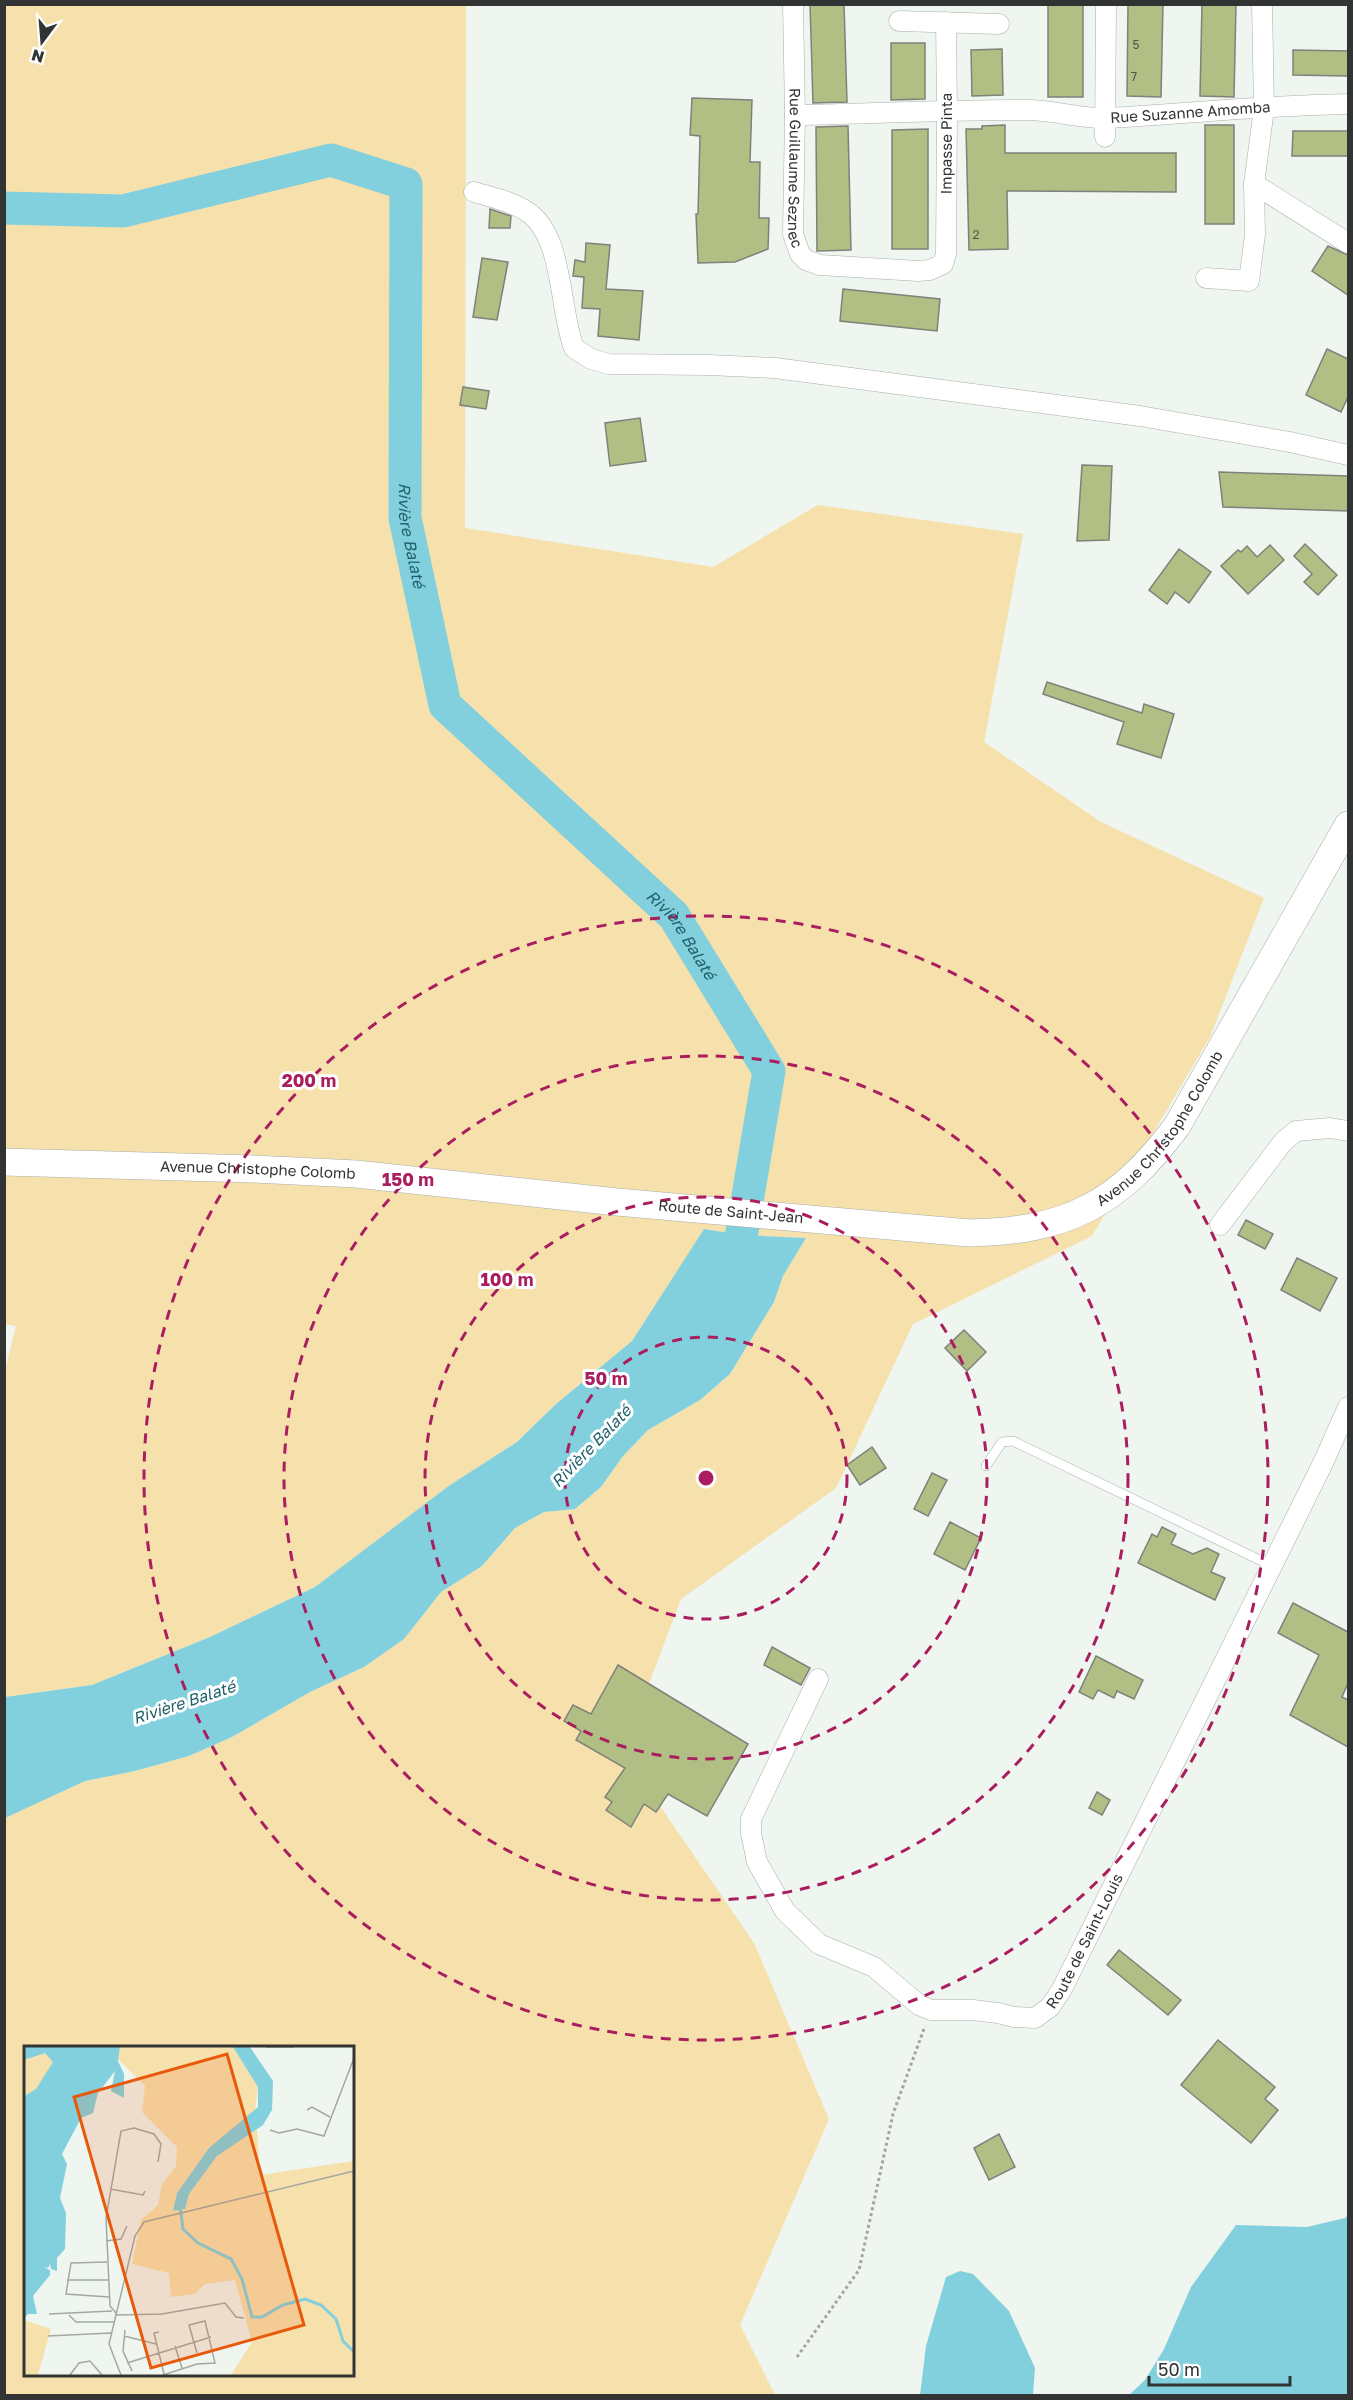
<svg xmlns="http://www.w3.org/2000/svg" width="1353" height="2400" viewBox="0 0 1353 2400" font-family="'Golos Text',sans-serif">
<rect width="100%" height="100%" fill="#eff5ef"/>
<path fill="#f6e0ac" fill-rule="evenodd" d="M 5,5 L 466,5 L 465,528 L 713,567 L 818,505 L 1023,534 L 984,742 L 1101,822 L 1264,898 L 1210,1037 L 1092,1236 L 913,1324 L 836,1488 L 681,1599 L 623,1752 L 754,1943 L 829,2119 L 740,2325 L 775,2395 L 5,2395 L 4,1818 L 85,1781 L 135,1771 L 189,1756 L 232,1737 L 310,1692 L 364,1667 L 404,1639 L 441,1592 L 482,1566 L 515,1528 L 544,1512 L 575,1509 L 601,1487 L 623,1456 L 648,1430 L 700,1400 L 730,1374 L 774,1302 L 783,1276 L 806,1238 L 742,1235 L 704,1229 L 632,1341 L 556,1404 L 517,1442 L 450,1485 L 315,1587 L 210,1637 L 92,1685 L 5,1697 L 4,1375 L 16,1326 L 5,1324 ZM 26,2048 L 352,2048 L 352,2374 L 26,2374 Z"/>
<g fill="#82d0dd">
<polygon points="704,1229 742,1235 806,1238 783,1276 774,1302 730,1374 700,1400 648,1430 623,1456 601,1487 575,1509 544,1512 515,1528 482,1566 441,1592 404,1639 364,1667 310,1692 232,1737 189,1756 135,1771 85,1781 5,1818 5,1697 92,1685 210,1637 315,1587 450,1485 517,1442 556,1404 632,1341"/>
<polygon points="1348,2215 1348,2395 1129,2395 1145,2380 1164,2349 1191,2287 1236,2225 1307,2227 1345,2218"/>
<polygon points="960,2271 973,2274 1009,2311 1035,2368 1033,2395 920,2395 926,2346 946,2277"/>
</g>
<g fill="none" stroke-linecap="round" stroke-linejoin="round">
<path stroke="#82d0dd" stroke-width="33" id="s1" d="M 4,208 L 123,211 L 331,160 L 406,184 L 405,518 L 445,705 L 674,916 L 769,1071 L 734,1279"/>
</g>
<g fill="#b1be84" stroke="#7f817a" stroke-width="1.5">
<polygon points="810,4 844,4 847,102 813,103"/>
<rect x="1048" y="4" width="35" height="93"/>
<polygon points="1128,4 1163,4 1161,97 1127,96"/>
<polygon points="1202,4 1236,4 1234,97 1200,96"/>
<polygon points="891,43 925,43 925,99 891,100"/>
<polygon points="1002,49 1003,95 972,96 971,50"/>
<polygon points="1293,50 1348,51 1348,76 1293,75"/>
<polygon points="692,98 752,100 750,162 760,162 759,218 769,218 768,249 735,262 698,263 696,214 698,214 700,136 690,135"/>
<polygon points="1005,125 1005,153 1176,153 1176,192 1007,191 1008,249 969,250 966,129 982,129 982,126"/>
<rect x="1205" y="125" width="29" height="99"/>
<polygon points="848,126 851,250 817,251 816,127"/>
<polygon points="928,129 928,249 892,249 892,130"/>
<polygon points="1293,131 1348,131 1348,156 1292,156"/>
<polygon points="490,209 511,216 510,228 489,228"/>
<polygon points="586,243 610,245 606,289 643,291 639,340 598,336 600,309 582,308 584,277 573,276 575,260 585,262"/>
<polygon points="1328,246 1348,255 1348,295 1312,271"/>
<polygon points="482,258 508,262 497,320 473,317"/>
<polygon points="843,289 940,299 937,331 840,321"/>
<polygon points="1327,349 1348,359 1348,397 1341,412 1306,395"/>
<polygon points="463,387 489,391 486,409 460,405"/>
<polygon points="640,418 646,461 610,466 605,423"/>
<polygon points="1082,465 1112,466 1109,540 1077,541"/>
<polygon points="1219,472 1348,476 1348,511 1223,507"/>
<polygon points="1305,544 1337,575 1318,595 1304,582 1312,574 1294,556"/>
<polygon points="1270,545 1284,560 1248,594 1221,566 1238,550 1241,552 1247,546 1257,557"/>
<polygon points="1179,549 1211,572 1189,603 1175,592 1167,604 1149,590"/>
<polygon points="1047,682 1142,713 1144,704 1174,714 1161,758 1117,744 1124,722 1043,694"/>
<polygon points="1246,1220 1273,1234 1265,1249 1238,1235"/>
<polygon points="1297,1258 1337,1278 1320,1311 1281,1290"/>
<polygon points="964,1330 986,1352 967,1371 945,1348"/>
<polygon points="872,1447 886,1468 860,1485 847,1465"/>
<polygon points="932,1473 947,1480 928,1516 914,1509"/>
<polygon points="950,1522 981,1538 965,1570 934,1554"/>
<polygon points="1162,1527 1176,1534 1171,1544 1193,1554 1207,1548 1219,1554 1211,1572 1225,1578 1215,1600 1138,1563 1152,1534 1157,1537"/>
<polygon points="1293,1603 1348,1632 1348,1683 1342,1697 1348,1700 1348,1747 1290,1715 1319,1655 1278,1633"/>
<polygon points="772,1647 810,1668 801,1685 764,1665"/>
<polygon points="1096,1656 1143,1680 1134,1699 1117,1691 1114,1698 1098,1690 1093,1699 1079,1692"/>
<polygon points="618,1665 748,1744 707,1816 668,1794 656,1812 644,1804 631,1827 606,1810 612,1802 605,1797 625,1768 576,1740 581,1731 564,1721 573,1705 591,1714"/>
<polygon points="1097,1792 1110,1800 1102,1815 1089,1808"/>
<polygon points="1119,1950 1181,2000 1168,2015 1107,1965"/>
<polygon points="1218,2040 1275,2087 1265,2099 1278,2110 1251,2143 1181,2085"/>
<polygon points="999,2134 1015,2167 989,2180 974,2148"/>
</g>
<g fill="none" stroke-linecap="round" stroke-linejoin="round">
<defs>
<polyline id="lane" points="986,1466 1002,1442 1013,1441 1272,1566"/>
<g id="street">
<path id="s2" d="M 793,4 L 795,115 L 793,234 L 800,254 L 806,260 L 820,265 L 918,271 L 930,270 L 943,264 L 946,254 L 947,112 L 946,22"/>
<polyline points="899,21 999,24"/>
<path id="s3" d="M 795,115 C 874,114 953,109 1031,110 C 1057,111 1083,119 1108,118 C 1189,114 1268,105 1348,104"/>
<polyline points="1105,137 1106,4"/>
<polyline points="1254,184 1348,243"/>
<path d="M 474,192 C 491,197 511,201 526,211 C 564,234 559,310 574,348 L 591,359 L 609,364 L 708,365 L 775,368 L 1140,416 L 1290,442 L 1348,455"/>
<polyline points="1206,278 1249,281 1255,234 1254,184 1264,109 1262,4"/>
<polyline points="1220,1225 1283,1142 1296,1131 1330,1128 1348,1131"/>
<path id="s4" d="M 818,1679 L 751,1819 L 751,1833 L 757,1862 L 785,1911 L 819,1944 L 874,1967 L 919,2005 L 931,2010 L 973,2010 L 998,2013 L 1014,2017 L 1035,2018 L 1050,2007 L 1062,1989 L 1323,1463 L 1348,1407"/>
</g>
<g id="secondary">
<path id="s5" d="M 4,1162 L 253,1169 L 356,1174 L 617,1202 L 969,1233 C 1067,1231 1118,1205 1177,1126 L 1348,825"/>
</g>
</defs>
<use href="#lane" stroke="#a9afaa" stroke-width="10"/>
<use href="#street" stroke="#a9afaa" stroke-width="21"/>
<use href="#secondary" stroke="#a9afaa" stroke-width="28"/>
<polyline stroke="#a1a6a2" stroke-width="3" stroke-dasharray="3 3" stroke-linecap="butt" points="797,2357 859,2270 893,2114 925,2026"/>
<use href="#lane" stroke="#fff" stroke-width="9"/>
<use href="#street" stroke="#fff" stroke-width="20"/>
<use href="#secondary" stroke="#fff" stroke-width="27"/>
</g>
<g fill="none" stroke="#aa1e60" stroke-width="3" stroke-dasharray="10 8">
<circle cx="706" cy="1478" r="141"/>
<circle cx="706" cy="1478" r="281"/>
<circle cx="706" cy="1478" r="422"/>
<circle cx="706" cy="1478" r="562"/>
</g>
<g text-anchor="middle" stroke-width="6" stroke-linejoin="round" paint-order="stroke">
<g font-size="12" fill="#515646">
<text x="1136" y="49">5</text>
<text x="1134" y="81">7</text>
<text x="976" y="239">2</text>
</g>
<g font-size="15" fill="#313432" stroke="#fff">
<text dy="5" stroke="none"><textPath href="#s3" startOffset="396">Rue Suzanne Amomba</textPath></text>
<text dy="5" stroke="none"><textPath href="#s2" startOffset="520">Impasse Pinta</textPath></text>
<text dy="5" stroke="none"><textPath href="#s2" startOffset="164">Rue Guillaume Seznec</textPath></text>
<text dy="5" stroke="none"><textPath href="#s5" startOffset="1200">Avenue Christophe Colomb</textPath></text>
<text dy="5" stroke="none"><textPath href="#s5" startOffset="254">Avenue Christophe Colomb</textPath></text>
<text dy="5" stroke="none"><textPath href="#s5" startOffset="729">Route de Saint-Jean</textPath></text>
<text dy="5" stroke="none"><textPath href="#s4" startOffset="632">Route de Saint-Louis</textPath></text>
</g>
<g font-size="16" font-style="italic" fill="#20616a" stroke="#fff">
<text dy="6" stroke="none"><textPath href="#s1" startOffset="764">Rivière Balaté</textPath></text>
<text dy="6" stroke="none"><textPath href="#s1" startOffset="1268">Rivière Balaté</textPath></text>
<text transform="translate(591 1446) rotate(-46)" y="6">Rivière Balaté</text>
<text transform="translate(184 1702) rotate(-18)" y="6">Rivière Balaté</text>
</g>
</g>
<g transform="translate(24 2046)">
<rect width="330" height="330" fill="#eff5ef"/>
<path d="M 96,1 L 209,1 L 234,41 L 231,65 L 185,102 L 153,147 L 150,165 L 161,163 L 165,148 L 193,110 L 215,91 L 233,83 L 236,129 L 330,115 L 330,329 L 207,329 L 228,296 L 211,234 L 181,238 L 171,248 L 147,251 L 145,227 L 108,218 L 117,174 L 134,159 L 138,138 L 152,120 L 153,101 L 118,66 L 121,40 L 94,13 ZM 21,6 L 29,16 L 27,24 L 12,43 L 0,50 L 0,14 ZM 0,274 L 27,283 L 14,329 L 0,329 Z" fill="#f6e0ac"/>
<path d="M 0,1 L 96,1 L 94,15 L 100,28 L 100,52 L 87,45 L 91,25 L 74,47 L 69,67 L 57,72 L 38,108 L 43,118 L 36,152 L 42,167 L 41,203 L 33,212 L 33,225 L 27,223 L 26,218 L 24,222 L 19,221 L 26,224 L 26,229 L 9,250 L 13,268 L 4,268 L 0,273 L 0,50 L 12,43 L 29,16 L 21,7 L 0,14 ZM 209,1 L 226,1 L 249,35 L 248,64 L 239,79 L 193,110 L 165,148 L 161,163 L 149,165 L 153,147 L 185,102 L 234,61 L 234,41 Z" fill="#82d0dd"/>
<path fill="none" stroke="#82d0dd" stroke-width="3" d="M 156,160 L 159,183 L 174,197 L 207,213 L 218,233 L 228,271 L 238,271 L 259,259 L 281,253 L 297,259 L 312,273 L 319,295 L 330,306"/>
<path fill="none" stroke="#a3a8a3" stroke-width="1.5" d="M 242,1 L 270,1M 283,64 L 288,61 L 306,71M 246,84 L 255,87 L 273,83 L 300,90 L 330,12M 86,143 L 119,149 L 121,145M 82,195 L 97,193 L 103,180M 83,216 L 47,217 L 42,248 L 85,251M 43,234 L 84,234M 92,267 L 86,260 L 82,172 L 97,85 L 110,82 L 130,88 L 137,98 L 134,116M 25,268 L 88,265M 45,269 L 52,276 L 90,276M 92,269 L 138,268 L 201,257 L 212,271 L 220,272M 101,284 L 99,305 L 108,325M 135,286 L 130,287 L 140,328M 24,290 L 87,287M 100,290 L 132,298M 151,300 L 158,322M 103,317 L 187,291M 46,329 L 55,317 L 66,315 L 78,329M 97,329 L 85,298 L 111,190 L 120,176 L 330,125M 139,329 L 173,318 L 191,317 L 181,275 L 165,279 L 173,307"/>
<path fill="#e8590c" fill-opacity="0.15" stroke="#e8590c" stroke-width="3" d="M 203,8 L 280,279 L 127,322 L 50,51 Z"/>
<rect width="330" height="330" fill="none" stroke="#313432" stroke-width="3"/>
</g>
<circle cx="706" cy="1478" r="9" fill="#aa1e60" stroke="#fff" stroke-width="3"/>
<g font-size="18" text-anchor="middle" font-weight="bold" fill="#aa1e60" stroke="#fff" stroke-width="6" stroke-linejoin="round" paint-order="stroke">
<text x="309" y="1087">200 m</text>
<text x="408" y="1186">150 m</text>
<text x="507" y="1286">100 m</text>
<text x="606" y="1385">50 m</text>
</g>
<rect width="1353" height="2400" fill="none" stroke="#313432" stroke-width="12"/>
<g transform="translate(42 42) rotate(196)" stroke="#ffffff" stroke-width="4.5" paint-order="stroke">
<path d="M0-4.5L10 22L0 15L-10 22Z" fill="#313432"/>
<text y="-9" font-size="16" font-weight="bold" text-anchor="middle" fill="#313432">N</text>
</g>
<path d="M1149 2376v9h141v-9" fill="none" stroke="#313432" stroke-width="3"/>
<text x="1158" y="2376" font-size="18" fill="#313432" stroke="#ffffff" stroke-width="4.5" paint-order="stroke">50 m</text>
</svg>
